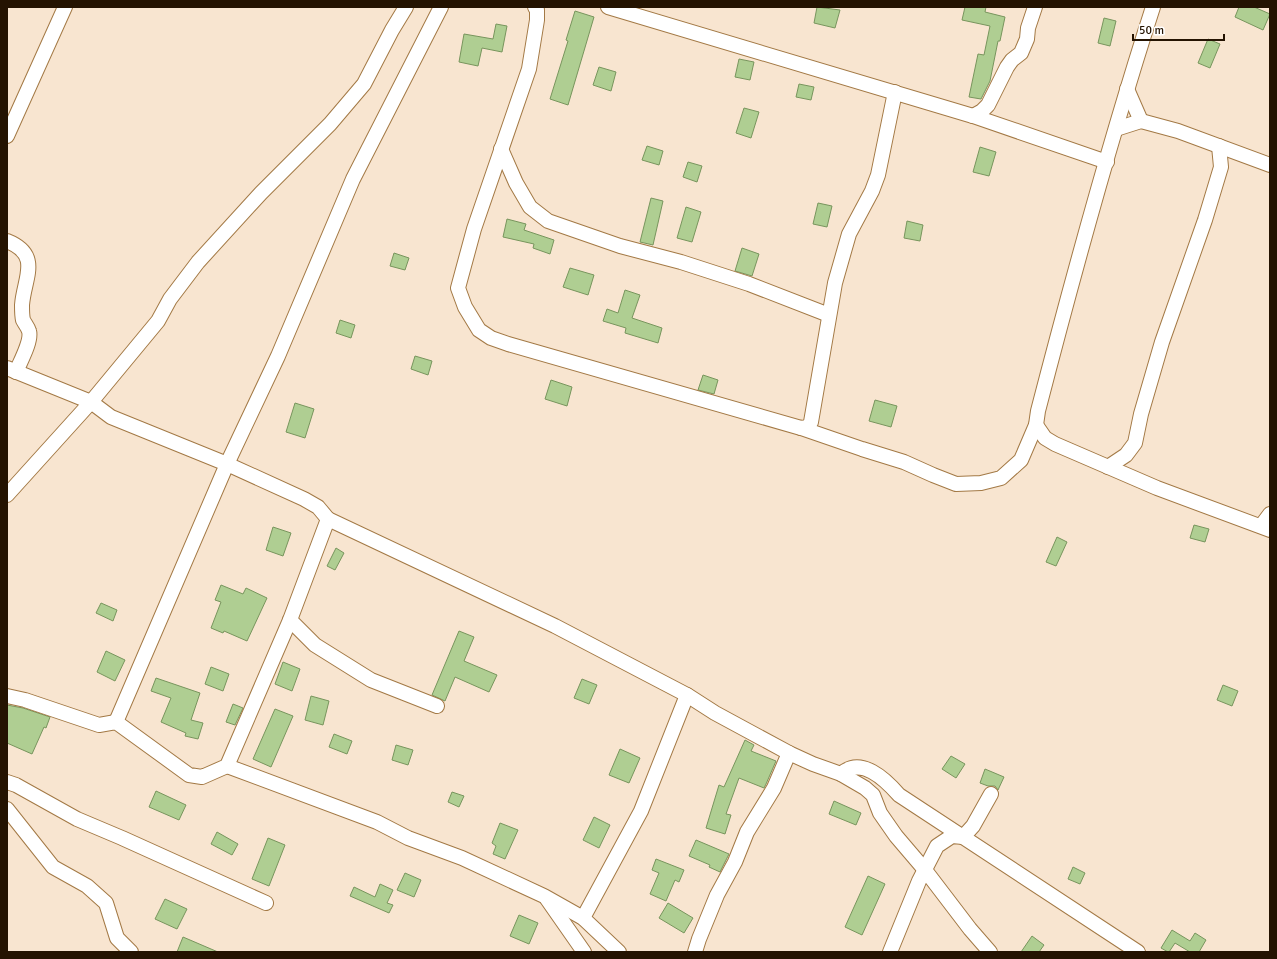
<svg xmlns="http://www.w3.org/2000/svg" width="1277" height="959" viewBox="0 0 1277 959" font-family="Signika,sans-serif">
<rect width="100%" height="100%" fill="#f8e5d0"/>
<g fill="#afce92" stroke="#78955d">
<polygon points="817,7 840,10 835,28 814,23"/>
<polygon points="965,7 986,7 985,12 1005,17 1000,41 998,41 990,81 981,99 969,97 978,54 984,55 990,26 962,20"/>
<polygon points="1239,7 1254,7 1270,14 1263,30 1235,17"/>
<polygon points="575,11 594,17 568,105 550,99 568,41 566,40"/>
<polygon points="1104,18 1116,21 1110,46 1098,43"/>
<polygon points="496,24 507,26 502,52 482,48 478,66 459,62 464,34 493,39"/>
<polygon points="1208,39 1220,44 1210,68 1198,63"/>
<polygon points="739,59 754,62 750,80 735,77"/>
<polygon points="599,67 616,72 611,91 593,85"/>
<polygon points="799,84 814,87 811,100 796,97"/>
<polygon points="744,108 759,112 751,138 736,133"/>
<polygon points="647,146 663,151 659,165 642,160"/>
<polygon points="980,147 996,152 989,176 973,172"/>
<polygon points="688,162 702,166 697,182 683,177"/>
<polygon points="651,198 663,201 653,245 640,242"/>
<polygon points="818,203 832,206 827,227 813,224"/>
<polygon points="686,207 701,212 692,242 677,238"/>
<polygon points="507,219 526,224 524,230 554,240 550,254 533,248 534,244 503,237"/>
<polygon points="907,221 923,225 920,241 904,238"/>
<polygon points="742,248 759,254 752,276 735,271"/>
<polygon points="394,253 409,258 405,270 390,266"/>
<polygon points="570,268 594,275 588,295 563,287"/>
<polygon points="625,290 640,295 632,318 662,328 658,343 625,333 626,328 603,321 607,309 618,313"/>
<polygon points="340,320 355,325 351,338 336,333"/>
<polygon points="415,356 432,361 428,375 411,369"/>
<polygon points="703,375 718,380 714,394 698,390"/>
<polygon points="551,380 572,387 567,406 545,399"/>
<polygon points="875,400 897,406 891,427 869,421"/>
<polygon points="295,403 314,409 305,438 286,432"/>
<polygon points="1194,525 1209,529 1205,542 1190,538"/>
<polygon points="273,527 291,533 283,556 266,550"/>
<polygon points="1057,537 1067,542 1056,566 1046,562"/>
<polygon points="336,548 344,553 335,570 327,566"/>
<polygon points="221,585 243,594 246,588 267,598 247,641 224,631 223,633 211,628 221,602 215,600"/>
<polygon points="101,603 117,610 113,621 96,613"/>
<polygon points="459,631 474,637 464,661 497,675 489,692 455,677 445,701 432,695"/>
<polygon points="106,651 125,660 115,681 97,672"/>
<polygon points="283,662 300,669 292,691 275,684"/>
<polygon points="211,667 229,674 223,691 205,684"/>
<polygon points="156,678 200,693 191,720 203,723 198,739 185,736 186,733 161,722 171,698 151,691"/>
<polygon points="582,679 597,685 589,704 574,698"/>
<polygon points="1223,685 1238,691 1232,706 1217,700"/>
<polygon points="311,696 329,701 323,725 305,720"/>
<polygon points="233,704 243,708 235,725 226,722"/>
<polygon points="7,705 23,708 50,717 46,728 44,727 32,754 7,743"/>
<polygon points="275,709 293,716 271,767 253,759"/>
<polygon points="334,734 352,741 347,754 329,747"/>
<polygon points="745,740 754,745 751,751 776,761 766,784 764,788 739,778 726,814 731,815 725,834 706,828 719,785 724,787"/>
<polygon points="396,745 413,750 408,765 392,760"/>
<polygon points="620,749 640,758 629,783 609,775"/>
<polygon points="951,756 965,764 956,778 942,769"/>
<polygon points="985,769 1004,777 998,790 995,786 988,786 980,783"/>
<polygon points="156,791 186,805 179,820 149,807"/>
<polygon points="452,792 464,796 459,807 448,802"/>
<polygon points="834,801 861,813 856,825 829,814"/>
<polygon points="594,817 610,825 599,848 583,840"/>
<polygon points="500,823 518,830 505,859 493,854 496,846 492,843"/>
<polygon points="217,832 238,844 232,855 211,844"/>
<polygon points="268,838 285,845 269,886 252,879"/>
<polygon points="696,840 729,854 720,872 709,867 710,865 689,856"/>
<polygon points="656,859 684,870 679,882 675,880 666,901 650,894 659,873 652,870"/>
<polygon points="1073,867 1085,873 1080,884 1068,879"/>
<polygon points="405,873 421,880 414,897 397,890"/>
<polygon points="868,876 885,884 862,935 845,927"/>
<polygon points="380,884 393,890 387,903 393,905 389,913 350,896 354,887 375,897"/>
<polygon points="165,899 187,909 177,929 155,919"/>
<polygon points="668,903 693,918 684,933 659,918"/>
<polygon points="519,915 538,923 529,944 510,936"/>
<polygon points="1172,930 1190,941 1195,933 1206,940 1199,952 1190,952 1175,943 1169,952 1168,952 1161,948"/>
<polygon points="1032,936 1044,945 1039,952 1021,952"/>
<polygon points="183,937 218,952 177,952"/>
</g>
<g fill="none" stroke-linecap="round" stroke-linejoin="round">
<defs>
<g id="street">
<path d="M 535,7 L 537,10 L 537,20 L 529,69 L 474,229 L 458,288 L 465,307 L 479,330 L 491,338 L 508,344 L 801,428 L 862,449 L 904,462 L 933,475 L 956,484 L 981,483 L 1001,478 L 1021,460 L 1036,425 L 1038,411 C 1073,276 1110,140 1153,7"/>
<polyline points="608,7 973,116 1107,162"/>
<polyline points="1127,89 1141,121"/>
<polyline points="973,116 982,111 988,105 1007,67 1012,60 1021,53 1027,39 1028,28 1035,7"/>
<polyline points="1116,129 1141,121 1178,131 1270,165"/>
<polyline points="7,136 65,7"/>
<polyline points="501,149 516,183 530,207 548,221 620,246 681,262 749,284 829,315"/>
<path d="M 7,241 C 42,255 24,278 22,305 C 22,309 22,316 23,320 C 25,324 28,327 29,331 C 32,341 20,362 16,372"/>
<polyline points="7,368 91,402 111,417 227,464 304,499 318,507 328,519 290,620 227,766 202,777 189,775 116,722 99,725 25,700 7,696"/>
<polyline points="1036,425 1045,438 1055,444 1157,488 1270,530"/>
<polyline points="801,428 808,427 811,422 835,283 849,234 872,191 878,175 895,92"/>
<polyline points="1108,467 1126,455 1135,443 1141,414 1162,342 1205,220 1221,167 1219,146"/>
<polyline points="7,495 91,402 158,321 170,299 198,262 261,193 330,124 364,84 392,30 406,7"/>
<path d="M 328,519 L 555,626 L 687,695 L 715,713 L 789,753 L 813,764 L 841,774 C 861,756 885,779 899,795 L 1138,952"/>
<polyline points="1261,526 1270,514"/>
<polyline points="290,620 315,645 371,680 437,706"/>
<polyline points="116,722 227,464 278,356 353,179 441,7"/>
<polyline points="227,766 377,822 408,838 462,858 544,896 583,918 619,952"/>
<polyline points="841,774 865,788 873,795 880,813 896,836 925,870 970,929 990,952"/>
<polyline points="7,782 16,785 77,819 122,838 266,903"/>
<polyline points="7,809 53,867 87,886 106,903 117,938 131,952"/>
<polyline points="547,899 584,952"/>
<polyline points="583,918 641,811 687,695"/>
<polyline points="695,952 699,939 717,895 735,862 747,832 774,788 789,753"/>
<polyline points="890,952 919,881 937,846 952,836 963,837 973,826 991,794"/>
</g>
</defs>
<use href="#street" stroke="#a37945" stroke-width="16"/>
<use href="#street" stroke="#fff" stroke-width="14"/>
</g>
<rect width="1277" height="959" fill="none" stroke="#241301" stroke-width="16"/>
<path d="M1133 34v6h91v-6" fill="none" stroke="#241301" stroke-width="2"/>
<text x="1139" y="34" font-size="12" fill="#241301" stroke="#ffffff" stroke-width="3" paint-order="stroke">50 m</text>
</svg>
